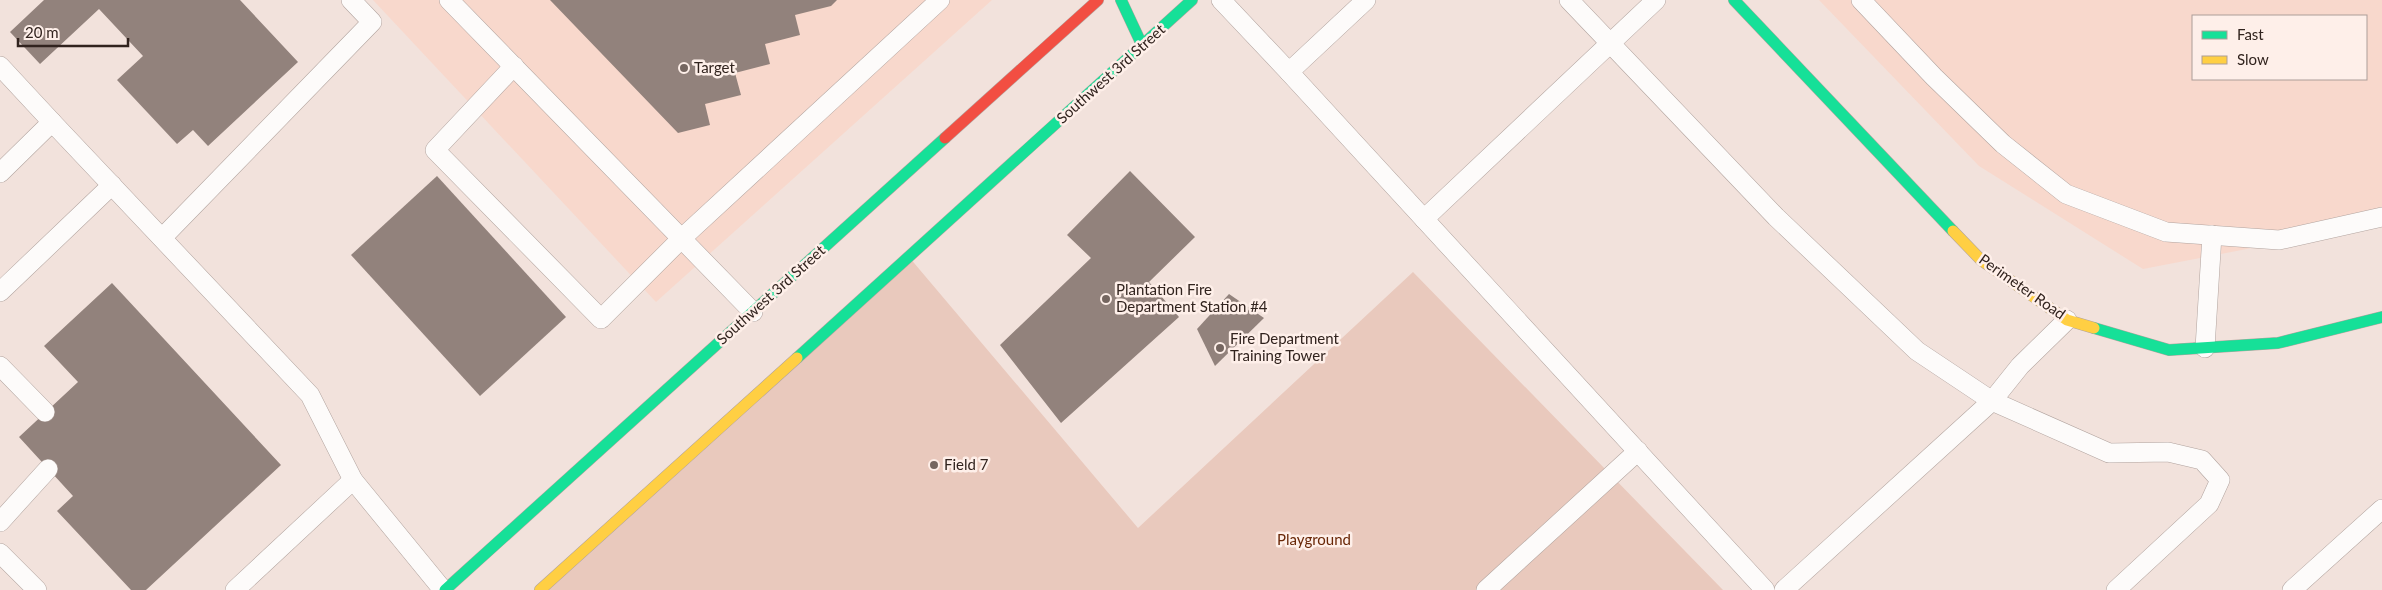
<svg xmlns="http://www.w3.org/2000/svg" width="2382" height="590" viewBox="0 0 2382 590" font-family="Lato,sans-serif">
<rect width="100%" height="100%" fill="#f2e2dc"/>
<g fill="#f8d8cc" fill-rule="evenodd">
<polygon points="373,0 992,0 656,302"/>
<path d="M 1819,0 L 2382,0 L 2382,223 L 2143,269 L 1979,166 ZM 2193,16 L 2366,16 L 2366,79 L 2193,79 Z"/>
</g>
<polygon fill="#e9c9bd" points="909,257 1138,528 1413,272 1723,590 540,590"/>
<g fill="#92827c">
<polygon points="44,0 240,0 298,62 208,146 193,130 177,144 117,80 143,56 99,9 40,64 10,32"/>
<polygon points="550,0 837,0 831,6 795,15 800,35 765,44 770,64 735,73 741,95 705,104 710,125 678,133"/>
<polygon points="1130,171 1195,237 1149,282 1179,317 1061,423 1000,345 1091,258 1067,235"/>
<polygon points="437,176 566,317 480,396 351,255"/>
<polygon points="112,283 281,465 146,590 131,590 57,511 73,496 19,437 78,382 44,346"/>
<polygon points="1229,294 1264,318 1215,366 1197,329"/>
</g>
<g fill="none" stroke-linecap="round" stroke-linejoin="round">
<defs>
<g id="lane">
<polyline points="449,0 753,312"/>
<polyline points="1221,0 1289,72"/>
<polyline points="1366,0 1289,72 1765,590"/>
<polyline points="1569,0 1776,217 1917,351 1992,401 2109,453 2168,452 2202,460 2220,480 2209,504 2116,590"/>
<polyline points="1861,0 1934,77 2003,144 2066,194 2166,232 2279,240 2382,217"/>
<polyline points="0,66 52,122"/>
<polyline points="514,66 435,150 601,319 682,238 940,0"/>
<polyline points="0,173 52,122 310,395 353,480 443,590"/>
<polyline points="1424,219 1656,0"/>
<polyline points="162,238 372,22 351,0"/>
<polyline points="0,292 112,185"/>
<polyline points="2205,348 2212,235"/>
<polyline points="0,366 45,412"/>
<polyline points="0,522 48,469"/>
<polyline points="0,553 37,590"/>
<polyline points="235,590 353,480"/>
<polyline points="1486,590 1638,451"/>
<polyline points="1784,590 1992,401 2020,366 2067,320"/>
<polyline points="2292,590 2382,509"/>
</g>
<g id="fast">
<polyline points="1121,0 1142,45"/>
<polyline points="1734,0 1953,231"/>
<polyline points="2094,328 2169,350 2278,343 2382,317"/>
<polyline points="797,358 1192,0"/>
<polyline points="445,590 945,138"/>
</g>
<g id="slow">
<polyline points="1953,231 1981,260 2067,320 2094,328"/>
<polyline points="540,590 797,358"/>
</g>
<polyline id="jam" points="945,138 1098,0"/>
</defs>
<use href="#lane" stroke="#b1a39e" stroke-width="20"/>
<use href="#fast" stroke="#b1a39e" stroke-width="12"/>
<use href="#slow" stroke="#b1a39e" stroke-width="12"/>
<use href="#jam" stroke="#b1a39e" stroke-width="12"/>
<use href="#lane" stroke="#fdfbfa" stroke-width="19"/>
<use href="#fast" stroke="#16e098" stroke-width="11"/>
<use href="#slow" stroke="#ffcf43" stroke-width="11"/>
<use href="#jam" stroke="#f24e42" stroke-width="11"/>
</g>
<g fill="#756660" stroke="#feefe9" stroke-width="2">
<circle cx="684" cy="68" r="5"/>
<circle cx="1106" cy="299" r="5"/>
<circle cx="1220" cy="348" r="5"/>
<circle cx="934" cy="465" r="5"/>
</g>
<g text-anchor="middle" stroke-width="5" stroke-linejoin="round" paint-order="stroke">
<g font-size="15" fill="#31231e" stroke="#feefe9" text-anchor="start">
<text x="694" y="73">Target</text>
<text x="1116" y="295">Plantation Fire<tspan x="1116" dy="17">Department Station #4</tspan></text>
<text x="1230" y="344">Fire Department<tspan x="1230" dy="17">Training Tower</tspan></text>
<text x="944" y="470">Field 7</text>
</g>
<g font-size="15" fill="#31231e" stroke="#feefe9">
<text transform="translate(1111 74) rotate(-42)" y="5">Southwest 3rd Street</text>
<text transform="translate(2022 287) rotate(35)" y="5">Perimeter Road</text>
<text transform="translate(771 295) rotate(-42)" y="5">Southwest 3rd Street</text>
</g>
<g font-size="15" fill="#692707" stroke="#feefe9">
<text x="1314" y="545">Playground</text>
</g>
</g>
<rect x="2192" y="15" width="175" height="65" fill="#feefe9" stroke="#ac9d98"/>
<rect x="2202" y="31" width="25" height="8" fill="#16e098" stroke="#ac9d98"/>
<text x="2237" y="40" font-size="15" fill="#31231e">Fast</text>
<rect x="2202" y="56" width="25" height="8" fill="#ffcf43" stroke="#ac9d98"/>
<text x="2237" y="65" font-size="15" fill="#31231e">Slow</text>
<path d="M18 38v8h110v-8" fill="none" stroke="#31231e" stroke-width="2.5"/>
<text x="25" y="38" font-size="15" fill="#31231e" stroke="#feefe9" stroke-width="4" paint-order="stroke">20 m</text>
</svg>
